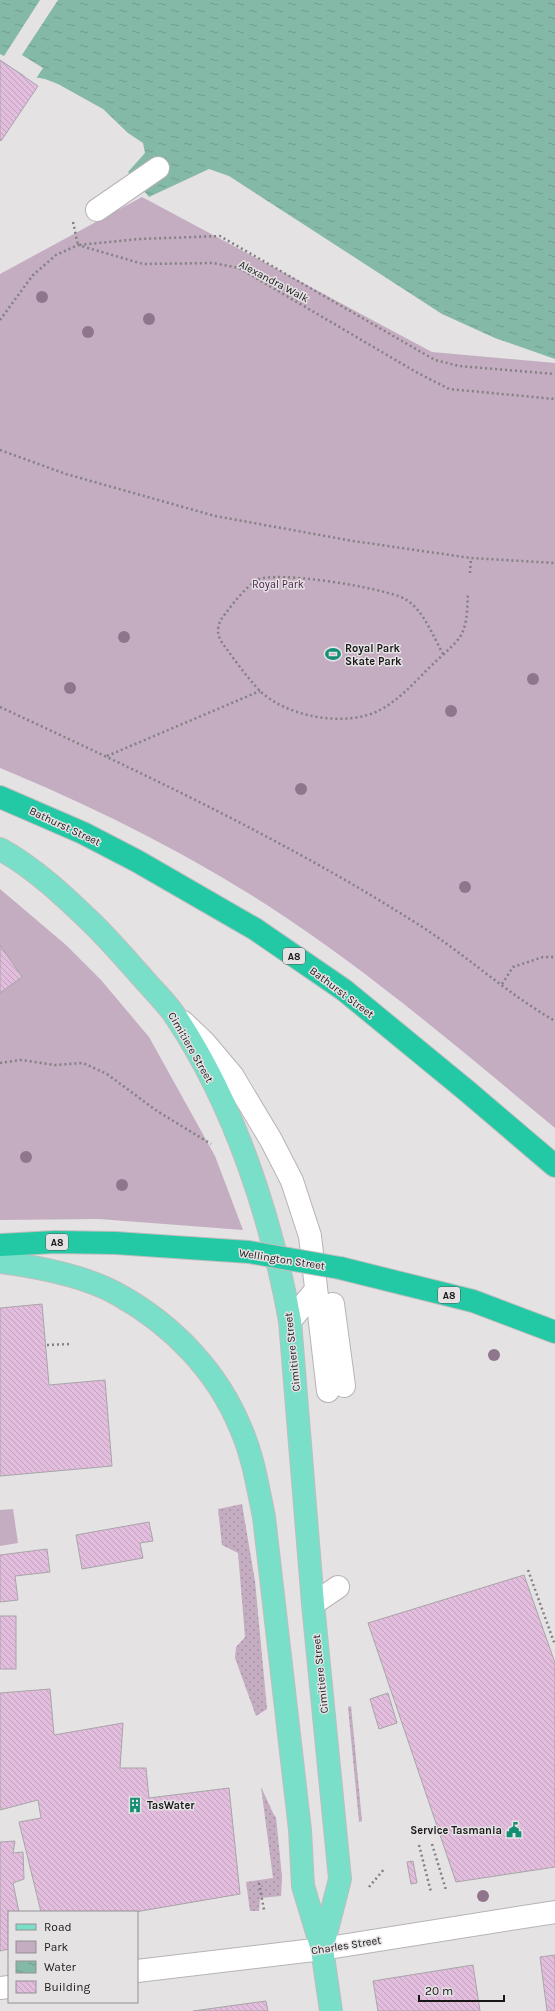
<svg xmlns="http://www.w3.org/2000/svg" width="555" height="2011" viewBox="0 0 555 2011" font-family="Karla,sans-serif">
<defs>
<pattern id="garden-dots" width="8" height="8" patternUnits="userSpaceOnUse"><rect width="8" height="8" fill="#c4acc1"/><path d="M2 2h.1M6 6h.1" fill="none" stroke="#a893a5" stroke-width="1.8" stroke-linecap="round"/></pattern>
<pattern id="water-ripples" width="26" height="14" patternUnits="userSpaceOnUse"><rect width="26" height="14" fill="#84b8a7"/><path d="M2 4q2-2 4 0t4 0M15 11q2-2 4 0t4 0" fill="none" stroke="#719d8f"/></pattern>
<pattern id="building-back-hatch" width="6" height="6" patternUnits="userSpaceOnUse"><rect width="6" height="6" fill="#e2bddd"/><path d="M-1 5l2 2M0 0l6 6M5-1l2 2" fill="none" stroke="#c1a2bd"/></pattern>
</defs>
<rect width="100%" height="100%" fill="#e5e2e4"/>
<g fill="#c4acc1">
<path d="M 142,197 L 432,352 L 555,363 L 555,1128 C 462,1051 369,971 267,905 C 185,852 90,805 0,768 L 0,274 Z"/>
<polygon points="0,889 66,945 101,980 149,1037 215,1156 243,1230 99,1219 0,1220"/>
<polygon points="13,1509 18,1543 0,1546 0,1510"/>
</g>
<g fill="url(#garden-dots)">
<polygon points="242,1504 255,1581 267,1709 256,1716 235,1658 236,1647 245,1637 238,1553 222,1545 218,1509"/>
<polygon points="351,1706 362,1821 359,1822 348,1707"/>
<polygon points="261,1787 274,1815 276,1817 282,1877 281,1896 260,1898 259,1911 250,1911 246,1882 273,1878"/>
</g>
<polygon fill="url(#water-ripples)" points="0,0 555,0 555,359 495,338 442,314 229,176 209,169 149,197 128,172 145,153 143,143 128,133 103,109 58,84 45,79 0,71"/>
<polygon fill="#e5e2e4" points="40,0 58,0 22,55 43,68 35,80 28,78 0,60 0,54 4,56"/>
<g fill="url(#building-back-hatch)" stroke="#a8a5a8">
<polygon points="0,60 38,86 1,141 0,140"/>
<polygon points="0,945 22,977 0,993"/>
<polygon points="42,1304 49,1385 105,1380 112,1466 0,1476 0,1308"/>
<polygon points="149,1522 153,1541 140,1543 143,1558 82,1569 76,1535"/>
<polygon points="47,1549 50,1572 15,1576 18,1600 0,1602 0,1555"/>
<polygon points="524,1575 555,1663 555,1867 456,1882 368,1623"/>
<rect x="0" y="1616" width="16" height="53"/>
<polygon points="50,1689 54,1735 123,1723 120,1768 146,1768 149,1798 229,1788 240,1894 135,1912 41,1912 19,1822 41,1818 38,1800 0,1810 0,1693"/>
<polygon points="388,1693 397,1723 379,1729 370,1699"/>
<polygon points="15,1841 13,1853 23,1852 24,1879 13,1883 19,1912 9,1912 9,1949 0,1951 0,1842"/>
<polygon points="413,1861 417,1883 411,1884 407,1862"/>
<polygon points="555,1955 555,2011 547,2011 540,1957"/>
<polygon points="473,1965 480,2011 378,2011 373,1981"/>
<polygon points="266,2001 268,2011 193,2011"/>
</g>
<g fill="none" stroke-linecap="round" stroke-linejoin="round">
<defs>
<g id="minor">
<polyline points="97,210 158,168"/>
<polyline points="183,1022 205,1043 232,1075 271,1140 292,1181 310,1236 328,1391"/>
<polyline points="333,1304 344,1386"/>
<polyline points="290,1321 315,1291"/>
<polyline points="313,1604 338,1587"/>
<polyline points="137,1971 322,1949 555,1912"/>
<polyline points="0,1988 9,1987"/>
</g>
<g id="major">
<path d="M 0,849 C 33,867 63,895 90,921 C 111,941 129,963 149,985 C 158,995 169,1006 176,1017 C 235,1106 271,1217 290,1321 L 313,1604 L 340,1879 L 322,1949"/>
<path d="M 0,1262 C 38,1267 86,1276 119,1295 C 173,1325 218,1372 241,1429 C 253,1456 258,1488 264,1517 L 300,1830 L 303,1886 L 322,1949 L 331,2011"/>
</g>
<g id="highway">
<polyline points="0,797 83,833 137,861 255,929 344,990 467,1091 555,1166"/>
<polyline points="0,1245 55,1242 115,1243"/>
<polyline points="340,1268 473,1301 555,1332"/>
</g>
</defs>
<use href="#minor" stroke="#b7b3b6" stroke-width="24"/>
<use href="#major" stroke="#bfbebf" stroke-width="24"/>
<use href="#highway" stroke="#bfbebf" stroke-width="24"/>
<g stroke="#828081" stroke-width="2.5" stroke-dasharray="2 3" stroke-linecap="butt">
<polyline points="73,222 78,245 139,239 220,236 435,360 459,366 555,374"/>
<polyline points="0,320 33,275 56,255 78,245 143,264 213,263 239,268 416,372 449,389 555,399"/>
<polyline points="0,450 66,474 215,516 353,541 471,558 555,563"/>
<polyline points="470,573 471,558"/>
<path d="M 443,654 C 433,636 423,609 405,599 C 386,588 275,570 257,580 C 247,586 233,603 226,613 C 217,623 215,633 223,644 C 234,659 246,676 259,690 C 286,717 346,728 380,710 C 397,701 410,687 424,673 C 433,663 453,647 460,637 C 468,624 467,607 468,593"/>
<path d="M 0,707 C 142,773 284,839 416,923 C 464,953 506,993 555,1021"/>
<polyline points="107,756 260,691"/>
<polyline points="502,984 513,967 543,957 555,957"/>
<polyline points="0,1063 21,1060 55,1065 83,1063 107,1074 157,1111 211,1144"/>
<polyline points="47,1345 71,1344"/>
<polyline points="528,1570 555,1645"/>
<polyline points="432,1844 446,1890"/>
<polyline points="419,1845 431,1892"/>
<polyline points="259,1883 264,1910"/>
<polyline points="369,1887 385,1868"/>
</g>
<use href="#minor" stroke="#fff" stroke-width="22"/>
<use href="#major" stroke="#7adfc8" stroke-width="22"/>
<use href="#highway" stroke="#22c9a4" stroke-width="22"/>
<defs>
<polyline id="highway-bridge" points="115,1243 249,1252 340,1268"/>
</defs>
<use href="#highway-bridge" stroke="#bfbebf" stroke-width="24" stroke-linecap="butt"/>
<use href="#highway-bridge" stroke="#22c9a4" stroke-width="22"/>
</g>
<g fill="#90768d">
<circle cx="42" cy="297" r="6"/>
<circle cx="149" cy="319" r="6"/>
<circle cx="88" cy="332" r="6"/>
<circle cx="124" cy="637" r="6"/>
<circle cx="533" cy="679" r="6"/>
<circle cx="70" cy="688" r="6"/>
<circle cx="451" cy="711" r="6"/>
<circle cx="301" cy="789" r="6"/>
<circle cx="465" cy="887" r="6"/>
<circle cx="26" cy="1157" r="6"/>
<circle cx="122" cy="1185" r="6"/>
<circle cx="494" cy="1355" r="6"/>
<circle cx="483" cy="1896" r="6"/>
</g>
<defs>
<symbol id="stadium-bare" viewBox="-9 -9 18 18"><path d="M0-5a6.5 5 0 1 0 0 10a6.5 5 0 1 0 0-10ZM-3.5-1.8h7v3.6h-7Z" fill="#148f74" stroke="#e5e2e4" stroke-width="2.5" paint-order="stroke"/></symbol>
<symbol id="building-bare" viewBox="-9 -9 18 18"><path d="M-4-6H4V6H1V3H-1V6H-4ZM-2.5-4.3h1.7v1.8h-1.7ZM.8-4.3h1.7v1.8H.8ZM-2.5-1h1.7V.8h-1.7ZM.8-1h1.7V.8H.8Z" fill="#148f74" stroke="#e5e2e4" stroke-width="2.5" paint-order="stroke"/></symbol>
<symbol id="civic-bare" viewBox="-9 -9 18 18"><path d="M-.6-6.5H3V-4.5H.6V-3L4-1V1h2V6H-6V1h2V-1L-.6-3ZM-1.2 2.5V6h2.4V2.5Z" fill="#148f74" stroke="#e5e2e4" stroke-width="2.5" paint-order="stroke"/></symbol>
</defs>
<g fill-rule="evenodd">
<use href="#stadium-bare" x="322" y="643" width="22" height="22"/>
<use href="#building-bare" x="124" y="1794" width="22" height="22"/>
<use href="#civic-bare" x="503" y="1819" width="22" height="22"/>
</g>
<g text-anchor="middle" stroke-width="3" stroke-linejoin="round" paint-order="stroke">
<g fill="#e5e2e4" stroke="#565556" stroke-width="1">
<rect x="283" y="948" width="22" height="16" rx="3"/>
<rect x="46" y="1234" width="22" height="16" rx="3"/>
<rect x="438" y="1287" width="22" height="16" rx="3"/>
</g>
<g font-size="10" font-weight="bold" fill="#191819">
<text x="294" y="960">A8</text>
<text x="57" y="1246">A8</text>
<text x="449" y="1299">A8</text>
</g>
<g font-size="11" fill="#191819" stroke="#e5e2e4">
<text transform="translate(274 281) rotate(28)" y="4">Alexandra Walk</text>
<text transform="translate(65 826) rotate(25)" y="4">Bathurst Street</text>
<text transform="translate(342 992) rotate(37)" y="4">Bathurst Street</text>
<text transform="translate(191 1047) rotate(60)" y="4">Cimitiere Street</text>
<text transform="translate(282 1259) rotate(9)" y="4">Wellington Street</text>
<text transform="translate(292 1352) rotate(-96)" y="4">Cimitiere Street</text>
<text transform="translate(320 1674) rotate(-96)" y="4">Cimitiere Street</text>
<text transform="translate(346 1945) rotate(-9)" y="4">Charles Street</text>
</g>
<g font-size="11" fill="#4a1d46" stroke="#e5e2e4">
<text x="278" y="588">Royal Park</text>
</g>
<g font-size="11" font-weight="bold" fill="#191819" stroke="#e5e2e4" text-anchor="start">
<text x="345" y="652">Royal Park<tspan x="345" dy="13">Skate Park</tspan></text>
<text x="147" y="1809">TasWater</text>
<text x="502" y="1834" text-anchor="end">Service Tasmania</text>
</g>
</g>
<rect x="8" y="1911" width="130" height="92" fill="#e5e2e4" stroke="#939193"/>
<rect x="16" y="1924" width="20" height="6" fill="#7adfc8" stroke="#939193"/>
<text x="44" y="1931" font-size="12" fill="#191819">Road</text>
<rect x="16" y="1941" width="20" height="12" fill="#c4acc1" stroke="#939193"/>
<text x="44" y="1951" font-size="12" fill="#191819">Park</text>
<rect x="16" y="1961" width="20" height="12" fill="url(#water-ripples)" stroke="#939193"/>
<text x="44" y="1971" font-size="12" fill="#191819">Water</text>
<rect x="16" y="1981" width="20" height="12" fill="url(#building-back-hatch)" stroke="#939193"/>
<text x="44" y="1991" font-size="12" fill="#191819">Building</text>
<path d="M419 1995v6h85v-6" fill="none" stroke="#191819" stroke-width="2"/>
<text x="425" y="1995" font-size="12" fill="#191819" stroke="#e5e2e4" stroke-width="3" paint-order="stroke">20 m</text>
</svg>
